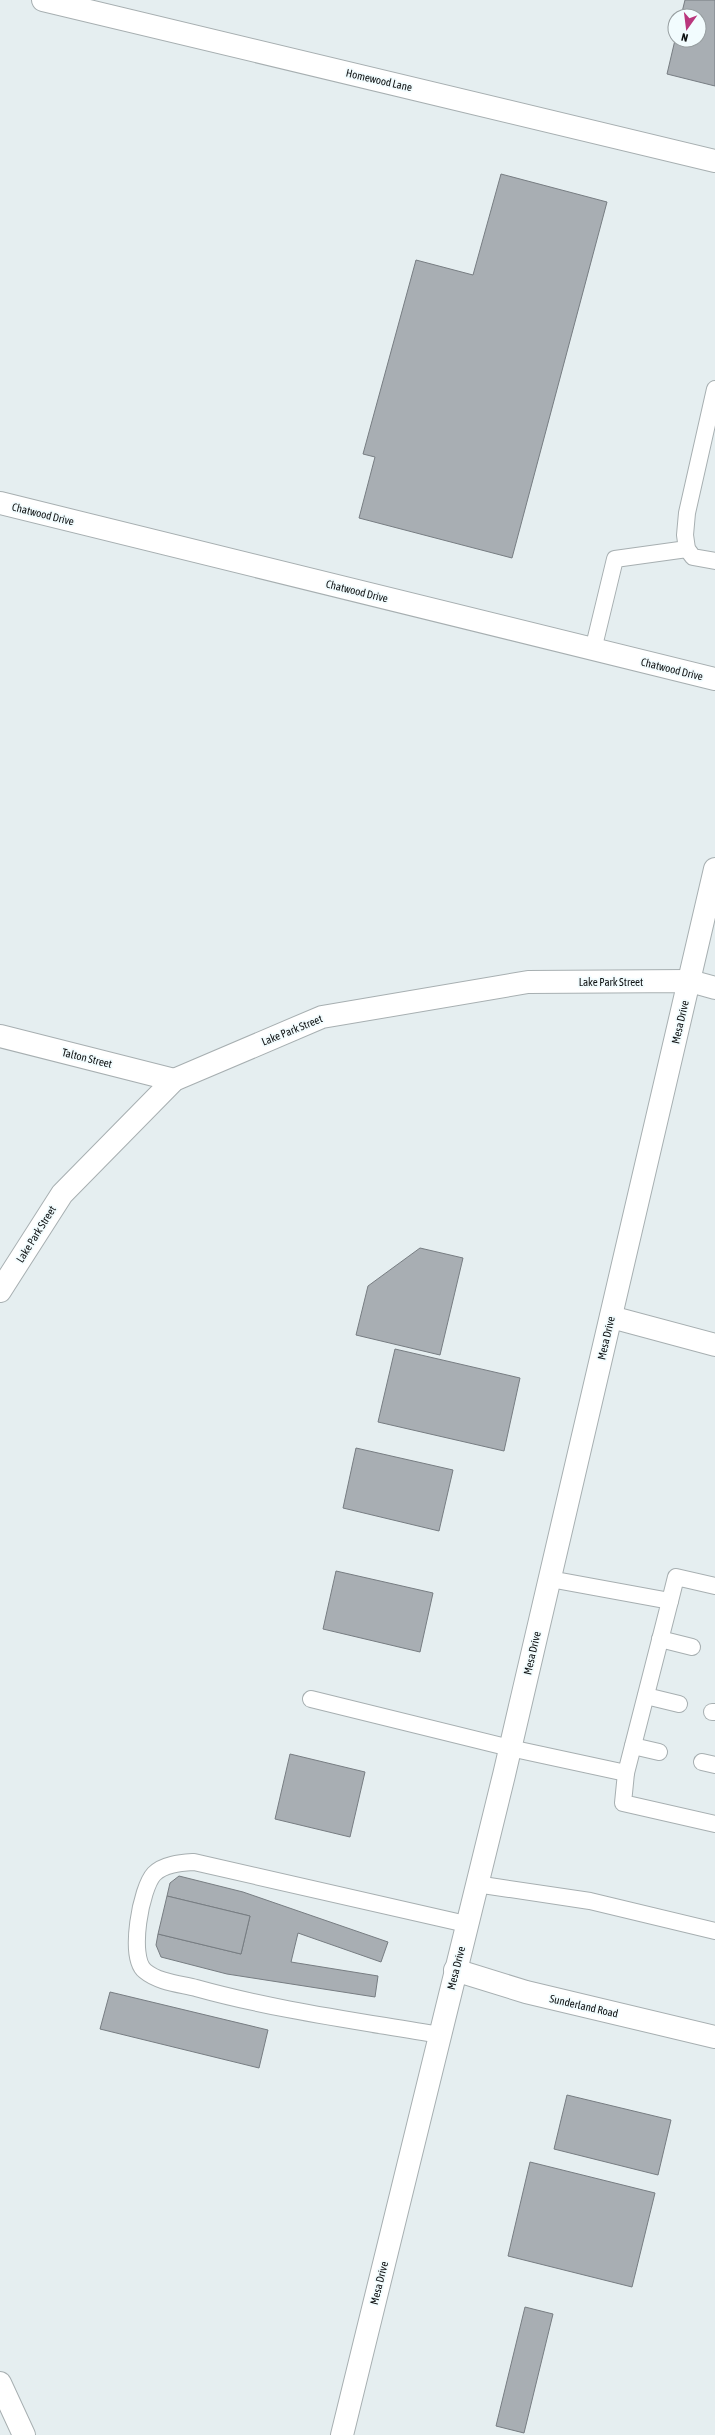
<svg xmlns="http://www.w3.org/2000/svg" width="715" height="2435" viewBox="0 0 715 2435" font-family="'Asap Condensed',sans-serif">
<rect width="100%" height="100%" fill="#e5eef0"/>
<g fill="#a8aeb3" stroke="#777d82">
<polygon points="685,0 715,0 715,86 667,74 675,40 699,40 699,16 681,16"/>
<polygon points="501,174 607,202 512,558 359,518 375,457 363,454 416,260 473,275"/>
<polygon points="420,1248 463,1258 440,1355 356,1335 368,1286"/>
<polygon points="395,1349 520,1378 504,1451 378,1422"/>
<polygon points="356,1448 453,1470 439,1531 343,1508"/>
<polygon points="336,1571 433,1593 420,1652 323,1629"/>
<polygon points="290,1754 365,1772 350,1837 275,1819"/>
<polygon points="179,1876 243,1892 388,1942 381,1962 298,1933 291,1962 378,1976 375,1997 227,1974 161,1957 156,1945 158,1934 241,1954 250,1916 167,1896 170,1883"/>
<polygon points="167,1896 250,1916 241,1954 158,1934"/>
<polygon points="110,1992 268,2030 259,2068 100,2029"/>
<polygon points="567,2095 671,2120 658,2175 554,2149"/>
<polygon points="530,2162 655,2193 632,2287 508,2256"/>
<polygon points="525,2307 553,2314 524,2433 496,2426"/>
</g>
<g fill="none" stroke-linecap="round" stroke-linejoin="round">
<defs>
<g id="service">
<polyline points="715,389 687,513 685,535 687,549 693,557 715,561"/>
<polyline points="593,650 615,559 687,549"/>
<polyline points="670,1601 676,1577 715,1586"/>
<polyline points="660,1639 692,1647"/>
<polyline points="646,1696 679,1704"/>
<polyline points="311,1699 510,1748 626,1773 670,1601 550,1579"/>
<polyline points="712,1712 715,1712"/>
<polyline points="633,1746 659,1752"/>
<polyline points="702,1762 715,1765"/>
<polyline points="626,1773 623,1803 715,1824"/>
<polyline points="476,1884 590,1901 715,1931"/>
<path d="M 439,2035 C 358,2021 275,2010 196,1988 C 180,1984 158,1982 145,1971 C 128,1957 141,1888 154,1874 C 164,1864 181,1863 194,1862 L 466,1924"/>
</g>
<g id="minor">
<polyline points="43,0 715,161"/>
<polyline points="0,503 715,679"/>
<polyline points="0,1036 174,1080"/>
<polyline points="0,1291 62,1194 174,1080 322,1017 528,982 690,981 715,988"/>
<polyline points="611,1317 715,1345"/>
<polyline points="455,1970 526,1992 715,2037"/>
<polyline points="0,2383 24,2435"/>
</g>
<polyline id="secondary" points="342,2435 504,1775 715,869"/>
</defs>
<use href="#service" stroke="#a7afb1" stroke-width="18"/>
<use href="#minor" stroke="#a7afb1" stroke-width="24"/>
<use href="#secondary" stroke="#a7afb1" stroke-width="24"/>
<use href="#service" stroke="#fff" stroke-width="16"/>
<use href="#minor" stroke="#fff" stroke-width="22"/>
<use href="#secondary" stroke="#fff" stroke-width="22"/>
</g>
<g text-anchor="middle" stroke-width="3.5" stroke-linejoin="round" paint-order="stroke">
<g font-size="11" fill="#0e1112" stroke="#f2fcfe">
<text transform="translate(379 80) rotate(13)" y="4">Homewood Lane</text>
<text transform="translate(43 514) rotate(14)" y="4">Chatwood Drive</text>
<text transform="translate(357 591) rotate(14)" y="4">Chatwood Drive</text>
<text transform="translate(672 669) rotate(14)" y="4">Chatwood Drive</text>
<text x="611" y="986">Lake Park Street</text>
<text transform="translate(680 1022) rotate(-77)" y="4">Mesa Drive</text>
<text transform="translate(292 1030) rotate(-22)" y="4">Lake Park Street</text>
<text transform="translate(87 1058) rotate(14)" y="4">Talton Street</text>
<text transform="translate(36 1234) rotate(-58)" y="4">Lake Park Street</text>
<text transform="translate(606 1338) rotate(-77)" y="4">Mesa Drive</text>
<text transform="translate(532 1653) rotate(-77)" y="4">Mesa Drive</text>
<text transform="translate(456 1968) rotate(-76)" y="4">Mesa Drive</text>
<text transform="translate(584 2006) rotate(13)" y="4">Sunderland Road</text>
<text transform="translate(379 2283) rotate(-76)" y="4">Mesa Drive</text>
</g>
</g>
<g transform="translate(687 28) rotate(194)"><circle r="19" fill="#f2fcfe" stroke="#979ea0"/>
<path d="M0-3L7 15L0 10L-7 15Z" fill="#b9367d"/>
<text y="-6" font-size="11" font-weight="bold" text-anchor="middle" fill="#0e1112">N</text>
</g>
</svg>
